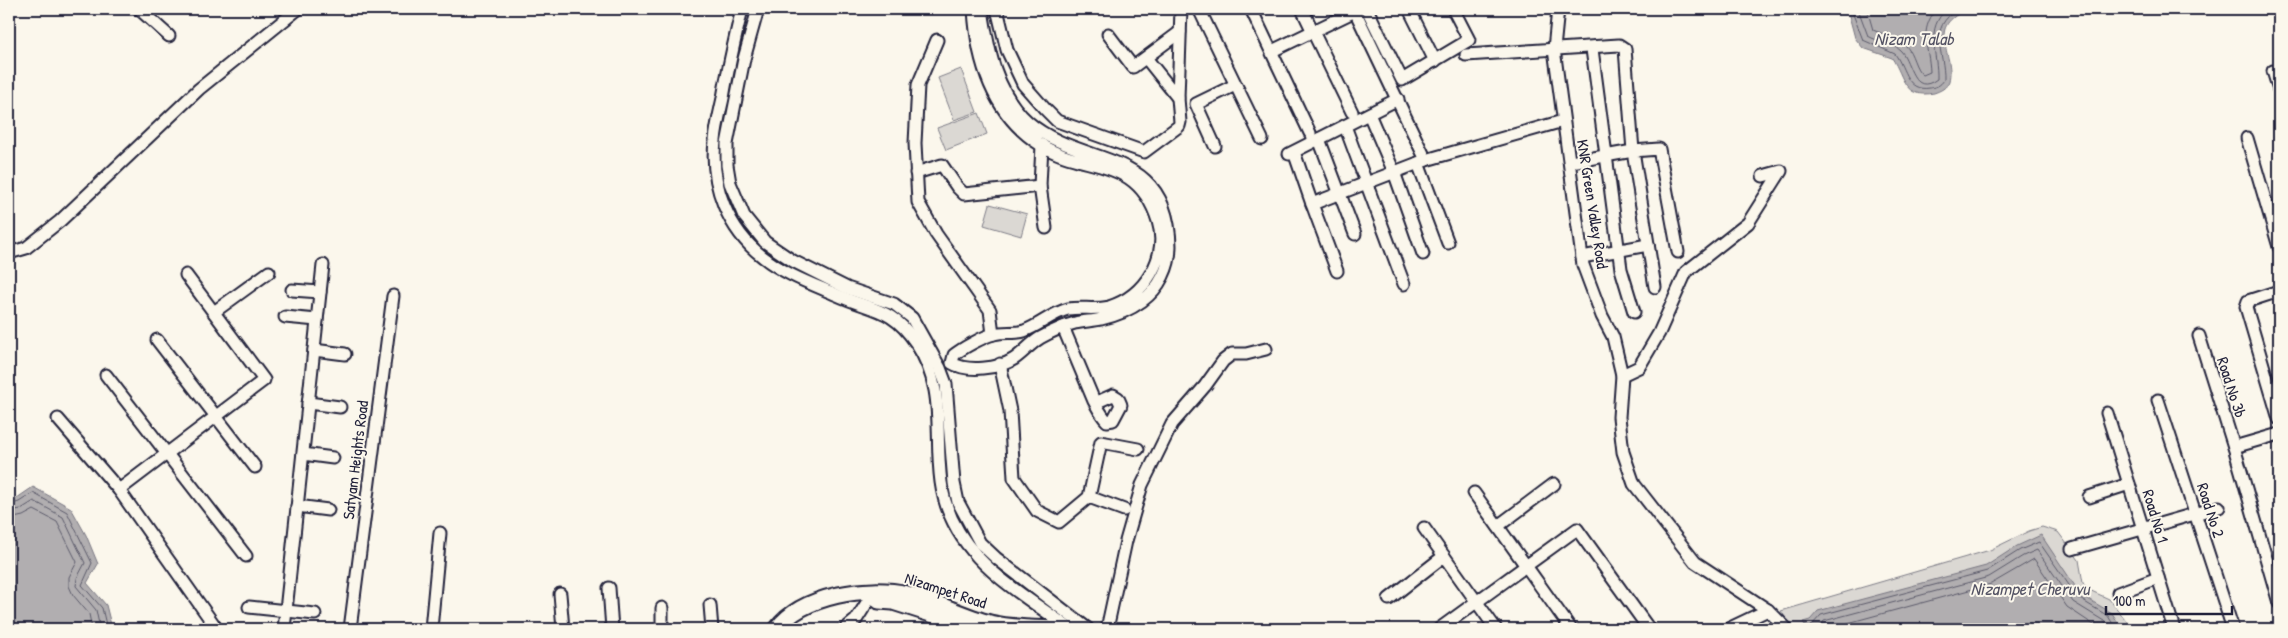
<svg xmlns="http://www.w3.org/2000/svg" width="2288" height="638" viewBox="0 0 2288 638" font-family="'Patrick Hand',sans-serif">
<rect width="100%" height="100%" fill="#fbf7ec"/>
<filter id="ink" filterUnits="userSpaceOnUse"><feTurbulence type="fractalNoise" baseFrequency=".02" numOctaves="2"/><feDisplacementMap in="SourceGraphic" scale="10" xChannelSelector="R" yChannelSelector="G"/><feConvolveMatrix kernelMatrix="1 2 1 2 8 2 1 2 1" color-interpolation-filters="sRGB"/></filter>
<g filter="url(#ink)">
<g fill="#dbd8d3" stroke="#7e7d87">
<polygon points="961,69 977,112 954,120 938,78"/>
<polygon points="979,113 987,134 946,150 937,128"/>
<polygon points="990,204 1027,214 1021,236 984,225"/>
<polygon points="2042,527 2058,532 2079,560 2083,583 2087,589 2109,599 2133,629 1793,629 1781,611 1990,550 2029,531"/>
</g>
<g fill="#b1aeb0" stroke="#787681">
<path d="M 1841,9 L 1969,9 C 1923,27 1956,52 1949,81 C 1947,88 1940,91 1934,93 C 1903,99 1905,78 1892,58 L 1863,48 L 1855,38 L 1848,12 Z"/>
<polygon points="33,487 71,508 86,535 98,564 87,583 106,605 112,629 9,629 9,501 17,498"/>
<polygon points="2041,535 2081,595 2112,613 2122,629 1808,629 1803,622 1810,620 1818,611 1986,566 2017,546"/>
</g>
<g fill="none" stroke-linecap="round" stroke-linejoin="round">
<g stroke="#5b5a6a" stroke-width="1">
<path d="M 1851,9 L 1863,40 L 1895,54 C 1906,69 1906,92 1930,88 C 1936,87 1940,86 1944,80 C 1945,51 1926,29 1958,9"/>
<path d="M 1858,9 L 1868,36 C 1878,42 1892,42 1901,51 C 1911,62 1913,97 1937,79 C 1938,53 1924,29 1947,9"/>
<path d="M 1867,9 L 1873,30 C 1884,35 1897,36 1905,45 C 1914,53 1914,69 1923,75 L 1930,72 C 1929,46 1918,33 1936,9"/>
<polyline points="9,505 19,502 33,493 67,512 92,563 82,585 102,608 107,629"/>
<polyline points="9,511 21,509 34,501 63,517 85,563 77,578 76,586 96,610 100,629"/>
<polyline points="9,519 23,516 34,510 57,522 77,562 69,577 69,586 73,595 89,614 92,629"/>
<polyline points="1811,629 1812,625 1821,615 1987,571 2020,550 2039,542 2078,598 2108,616 2116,629"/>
<polyline points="1818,629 1824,621 1989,577 2023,556 2037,550 2073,602 2104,621 2109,629"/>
<polyline points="1826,629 1991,584 2034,559 2067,607 2100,629"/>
</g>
<defs>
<g id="minor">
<polyline points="139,9 169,36"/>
<path d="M 742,9 C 735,38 728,68 723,98 C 720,112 716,127 715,141 C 710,185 728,230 763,257 C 784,274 812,284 837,295 C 872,311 892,307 916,343 C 947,391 934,430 941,482 C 951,556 1016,589 1070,629"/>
<polyline points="758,9 744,59 727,144 727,165 730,183 744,216 765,242 793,261 847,288 894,304 912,318 940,368 946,384 954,483 958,502 980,543 996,558 1088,629"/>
<path d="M 974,9 C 977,62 993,115 1041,145 C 1085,173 1137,154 1158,221 C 1169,257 1145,296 1109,307 C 1096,310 1081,307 1068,309 C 1052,313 1039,326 1024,331 C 1014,334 1003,331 994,334 C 984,336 961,349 954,355 L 952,363 C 966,372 999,369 1014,359 C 1023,353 1030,344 1040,338 C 1051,332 1063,326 1075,323 C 1083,321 1093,321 1101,319 C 1115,316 1131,309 1142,301 C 1160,288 1170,267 1170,246 C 1168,145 1082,169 1028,122 C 996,93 988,50 982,9"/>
<polyline points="997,9 1007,50 1023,84 1045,109 1057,121 1144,152 1179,126 1180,122 1178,98 1181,9"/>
<polyline points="1199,9 1262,139"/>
<polyline points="1251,9 1310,133"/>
<polyline points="1302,9 1352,112"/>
<polyline points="1354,9 1426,160 1563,121"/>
<polyline points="1367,9 1402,80 1469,40 1453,9"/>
<polyline points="1409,9 1435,61"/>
<polyline points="1558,9 1554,49 1583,265 1602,316 1613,337 1622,375 1619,417 1623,452 1634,484 1695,562 1768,610 1787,629"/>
<polyline points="1108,34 1133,67 1180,32"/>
<polyline points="937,40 918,85 915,143 918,202 936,234 990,310 993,334"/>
<polyline points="1592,49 1621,269 1634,312"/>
<polyline points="1272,51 1355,11"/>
<polyline points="1466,55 1619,45 1625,49 1633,151 1571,162"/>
<polyline points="1146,58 1178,98"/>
<polyline points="2273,71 2279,90"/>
<polyline points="1369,114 1394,172 1423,254"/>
<polyline points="1345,126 1404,284"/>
<polyline points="2247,138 2279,247"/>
<polyline points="1319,139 1355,234"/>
<polyline points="1042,145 1040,186 1046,228"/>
<polyline points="1215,146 1196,104 1235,85"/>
<polyline points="1294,152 1312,204"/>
<polyline points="1289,154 1398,99"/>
<polyline points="1418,163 1448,243"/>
<polyline points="916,173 942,165 957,187 964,194 1040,186"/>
<polyline points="9,253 26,248 60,221 199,89 298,9"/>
<polyline points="1582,257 1648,245"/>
<polyline points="1337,271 1312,204 1426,160"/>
<polyline points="1655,287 1633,151 1659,149 1678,252"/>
<polyline points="292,290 320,292"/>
<polyline points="2279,291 2248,301 2246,307 2279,419"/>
<polyline points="214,312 269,272"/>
<polyline points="285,317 317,320"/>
<path d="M 1063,327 L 1094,401 C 1098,408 1101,415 1107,421 L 1113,420 L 1121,405 L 1118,398 L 1113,395 L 1095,403"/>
<polyline points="2199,336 2234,447 2279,603"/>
<polyline points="157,340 255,467"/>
<polyline points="314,350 345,354"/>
<polyline points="1000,364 1010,411 1014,478 1037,511 1059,522 1089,497 1101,442 1138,449"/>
<polyline points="106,375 246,556"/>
<polyline points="1622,375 1639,367 1659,333 1686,272 1748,223 1781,171 1763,176"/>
<polyline points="2158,400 2233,629"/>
<polyline points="308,403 340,407"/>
<polyline points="2107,413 2174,629"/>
<polyline points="58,419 119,490 217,629"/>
<polyline points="2234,447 2279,434"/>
<polyline points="303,454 333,458"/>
<polyline points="119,490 264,380 186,275"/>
<polyline points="1474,493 1571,629"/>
<polyline points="1089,497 1124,510"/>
<polyline points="2089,497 2129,484"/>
<polyline points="297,506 328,510"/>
<polyline points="1498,526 1554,484"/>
<polyline points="1424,528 1496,629"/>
<polyline points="2072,549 2219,507"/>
<polyline points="609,588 612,629"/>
<polyline points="2118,593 2158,578"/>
<polyline points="560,594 563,629"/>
<polyline points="1389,599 1444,556"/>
<polyline points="710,605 712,629"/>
<polyline points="249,607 315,614"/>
<polyline points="662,608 662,629"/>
<polyline points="284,629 323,265"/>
<polyline points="350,629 393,296"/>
<polyline points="431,629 440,533"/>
<polyline points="845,629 856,620 868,601"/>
<polyline points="1107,629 1126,541 1142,485 1172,424 1205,386 1223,361 1232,354 1246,354 1266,349"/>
<polyline points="1439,629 1577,529 1649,629"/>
<polyline points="1728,629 1768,610"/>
</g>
<g id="major">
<polyline points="879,601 893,602 978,629"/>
<path d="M 777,629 C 802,595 868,585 907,594 C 936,601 962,616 990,623 C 1011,628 1033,628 1055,629"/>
</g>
</defs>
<use href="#minor" stroke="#22223b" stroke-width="15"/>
<use href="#major" stroke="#22223b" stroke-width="19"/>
<use href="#minor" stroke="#fbf7ec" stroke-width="11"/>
<use href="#major" stroke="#fbf7ec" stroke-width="15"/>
</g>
</g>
<g text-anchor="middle" stroke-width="4" stroke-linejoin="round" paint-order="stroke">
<g font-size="16" fill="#22223b" stroke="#fbf7ec">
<text transform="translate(1593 204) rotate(81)" y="6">KNR Green Valley Road</text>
<text transform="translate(2232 387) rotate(72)" y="6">Road No 3b</text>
<text transform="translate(355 460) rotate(-83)" y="6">Satyam Heights Road</text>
<text transform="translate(2211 510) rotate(72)" y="6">Road No 2</text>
<text transform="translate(2156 516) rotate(73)" y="6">Road No 1</text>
<text transform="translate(946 590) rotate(18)" y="6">Nizampet Road</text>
</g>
<g font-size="18" font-style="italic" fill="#545364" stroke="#fbf7ec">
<text x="1914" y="45">Nizam Talab</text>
<text x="2030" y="595">Nizampet Cheruvu</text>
</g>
</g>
<rect width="2288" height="638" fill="none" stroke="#fbf7ec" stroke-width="30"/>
<rect x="15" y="15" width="2258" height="608" fill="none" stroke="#22223b" stroke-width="2" filter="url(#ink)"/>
<path d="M2106 606v8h126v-8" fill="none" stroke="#22223b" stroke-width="2.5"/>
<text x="2113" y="606" font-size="15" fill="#22223b" stroke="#fbf7ec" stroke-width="4" paint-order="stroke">100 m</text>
</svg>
